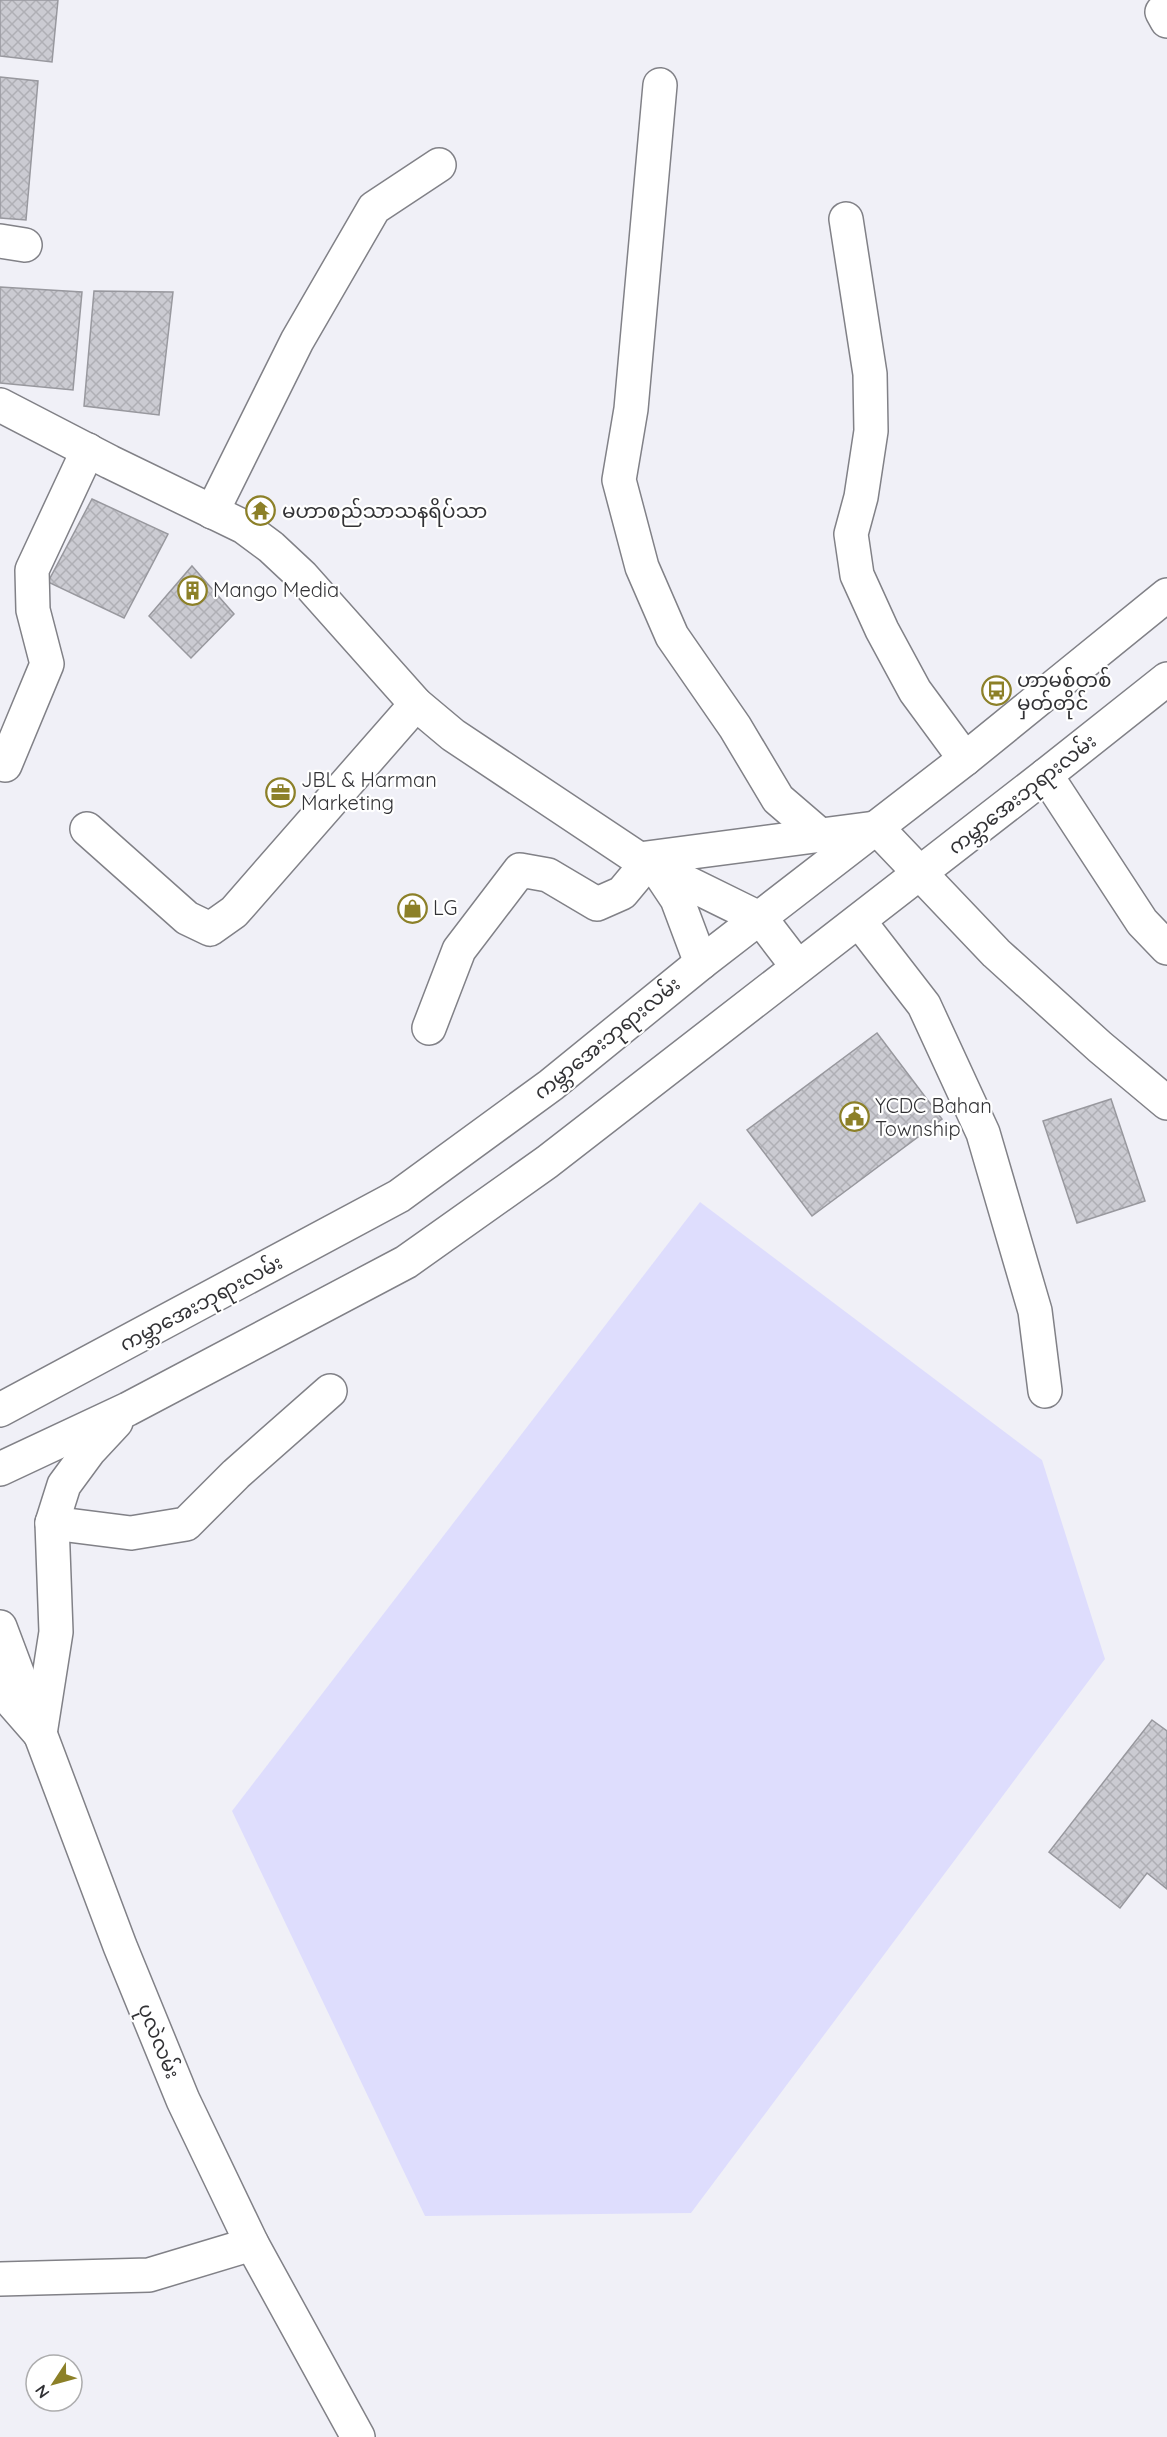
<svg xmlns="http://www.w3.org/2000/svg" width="1167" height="2437" viewBox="0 0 1167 2437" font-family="Quicksand,'Noto Sans Myanmar',sans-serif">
<defs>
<pattern id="building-cross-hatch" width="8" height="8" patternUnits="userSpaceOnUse" patternTransform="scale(1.5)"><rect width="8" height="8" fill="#cbcbd2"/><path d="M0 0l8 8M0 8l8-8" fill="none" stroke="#afafb5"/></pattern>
</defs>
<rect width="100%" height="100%" fill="#f0f0f7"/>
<polygon fill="#deddfd" points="700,1202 1042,1460 1105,1659 691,2213 425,2216 232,1811"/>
<g fill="url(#building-cross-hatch)" stroke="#98989e" stroke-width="1.5">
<polygon points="0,0 58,0 52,62 0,56"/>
<polygon points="0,77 38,81 26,220 0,218"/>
<polygon points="0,287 82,292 73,390 0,383"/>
<polygon points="94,291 173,292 159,415 84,406"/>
<polygon points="92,499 168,534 124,618 48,582"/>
<polygon points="192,566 234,614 191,658 149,616"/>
<polygon points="877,1033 942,1119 812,1216 747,1130"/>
<polygon points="1111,1099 1145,1201 1077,1223 1043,1121"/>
<polygon points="1152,1720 1167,1731 1167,1889 1147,1873 1120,1908 1049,1852"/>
</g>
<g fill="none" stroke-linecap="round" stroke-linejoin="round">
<defs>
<g id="minor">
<polyline points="1162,12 1167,21"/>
<polyline points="660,85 631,409 619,480 642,567 672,636 735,727 778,799 821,836"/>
<polyline points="846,219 870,374 871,431 861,497 851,534 857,575 882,630 915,691 965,759"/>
<polyline points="0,241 25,245"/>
<polyline points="0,405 110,462 244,527 271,547 302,576 416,704 453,735 639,859 761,919 797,966"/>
<polyline points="212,512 297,341 374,208 439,165"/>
<polyline points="5,765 47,664 33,610 32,570 88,450"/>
<polyline points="1046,775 1142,922 1167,948"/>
<polyline points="877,828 996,953 1100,1047 1167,1103"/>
<polyline points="87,829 187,918 210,929 234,912 416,704"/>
<polyline points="859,921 924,1005 983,1133 1035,1311 1045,1391"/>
<polyline points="429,1028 459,950 520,870 548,875 597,904 622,893 647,863"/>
<polyline points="52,1523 131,1533 186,1524 236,1474 330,1391"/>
<polyline points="0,1627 120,1946 183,2100 252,2244 358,2437"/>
<polyline points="0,2279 149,2275 252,2244"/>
</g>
<g id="major">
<polyline points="639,859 875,828"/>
<polyline points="655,866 677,899 701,963"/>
<polyline points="0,1410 399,1196 551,1085 701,963 965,759 1167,595"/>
<polyline points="0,1469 128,1409 406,1262 547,1162 1046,775 1167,679"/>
<polyline points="0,1688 40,1734"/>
<polyline points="40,1734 56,1632 52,1523 64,1485 89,1451 116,1422"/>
</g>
</defs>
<use href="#minor" stroke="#818187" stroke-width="36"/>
<use href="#major" stroke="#818187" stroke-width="36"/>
<use href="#minor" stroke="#fff" stroke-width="33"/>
<use href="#major" stroke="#fff" stroke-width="33"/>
</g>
<defs>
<symbol id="temple-ring" viewBox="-11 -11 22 22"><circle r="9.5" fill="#fff" stroke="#8c8028" stroke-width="1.5"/><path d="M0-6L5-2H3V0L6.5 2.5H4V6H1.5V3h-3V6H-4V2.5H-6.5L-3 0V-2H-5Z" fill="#8c8028"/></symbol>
<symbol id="building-ring" viewBox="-11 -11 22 22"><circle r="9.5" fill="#fff" stroke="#8c8028" stroke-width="1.5"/><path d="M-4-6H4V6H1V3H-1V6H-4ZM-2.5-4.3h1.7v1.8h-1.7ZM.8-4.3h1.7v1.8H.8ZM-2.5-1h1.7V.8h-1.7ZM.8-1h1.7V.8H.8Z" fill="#8c8028"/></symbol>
<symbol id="bus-ring" viewBox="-11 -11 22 22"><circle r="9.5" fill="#fff" stroke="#8c8028" stroke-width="1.5"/><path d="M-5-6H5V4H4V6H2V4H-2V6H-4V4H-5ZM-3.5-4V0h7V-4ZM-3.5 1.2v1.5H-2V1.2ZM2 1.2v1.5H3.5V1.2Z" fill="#8c8028"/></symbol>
<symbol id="office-ring" viewBox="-11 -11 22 22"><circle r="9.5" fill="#fff" stroke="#8c8028" stroke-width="1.5"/><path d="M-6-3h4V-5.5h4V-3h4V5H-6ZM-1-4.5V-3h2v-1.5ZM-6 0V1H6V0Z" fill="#8c8028"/></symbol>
<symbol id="shop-ring" viewBox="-11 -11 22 22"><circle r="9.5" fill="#fff" stroke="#8c8028" stroke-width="1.5"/><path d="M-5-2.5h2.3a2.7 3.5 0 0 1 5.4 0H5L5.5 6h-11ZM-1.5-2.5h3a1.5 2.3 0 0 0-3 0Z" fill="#8c8028"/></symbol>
<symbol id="civic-ring" viewBox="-11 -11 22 22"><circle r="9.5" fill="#fff" stroke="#8c8028" stroke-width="1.5"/><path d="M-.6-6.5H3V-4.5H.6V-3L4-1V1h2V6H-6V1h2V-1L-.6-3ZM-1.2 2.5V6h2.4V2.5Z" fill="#8c8028"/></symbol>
</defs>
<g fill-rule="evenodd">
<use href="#temple-ring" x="244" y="494" width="33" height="33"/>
<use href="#building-ring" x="176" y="574" width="33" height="33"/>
<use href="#bus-ring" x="980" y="674" width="33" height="33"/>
<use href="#office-ring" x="264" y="776" width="33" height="33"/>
<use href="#shop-ring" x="396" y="892" width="33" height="33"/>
<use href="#civic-ring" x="838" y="1100" width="33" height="33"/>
</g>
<g text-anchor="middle" stroke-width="4.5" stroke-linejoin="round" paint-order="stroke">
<g font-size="20" fill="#323235" stroke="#fff" text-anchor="start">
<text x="282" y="518">မဟာစည်သာသနရိပ်သာ</text>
<text x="213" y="597">Mango Media</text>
<text x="1017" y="687">ဟာမစ်တစ်<tspan x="1017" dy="23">မှတ်တိုင်</tspan></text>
<text x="301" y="787">JBL &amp; Harman<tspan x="301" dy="23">Marketing</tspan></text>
<text x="433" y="915">LG</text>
<text x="875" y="1113">YCDC Bahan<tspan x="875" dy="23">Township</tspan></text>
</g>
<g font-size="20" fill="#323235" stroke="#fff">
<text transform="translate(1022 794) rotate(-38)" y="7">ကမ္ဘာအေးဘုရားလမ်း</text>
<text transform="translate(607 1038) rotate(-39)" y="7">ကမ္ဘာအေးဘုရားလမ်း</text>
<text transform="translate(201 1303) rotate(-28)" y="7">ကမ္ဘာအေးဘုရားလမ်း</text>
<text transform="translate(159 2041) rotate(68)" y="7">ပုလဲလမ်း</text>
</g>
</g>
<g transform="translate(54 2383) rotate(234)"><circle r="28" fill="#ffffff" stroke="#adadae" stroke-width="1.5"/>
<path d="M0-4.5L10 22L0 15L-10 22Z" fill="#8c8028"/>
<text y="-9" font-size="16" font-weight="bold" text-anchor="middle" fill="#323235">N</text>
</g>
</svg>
